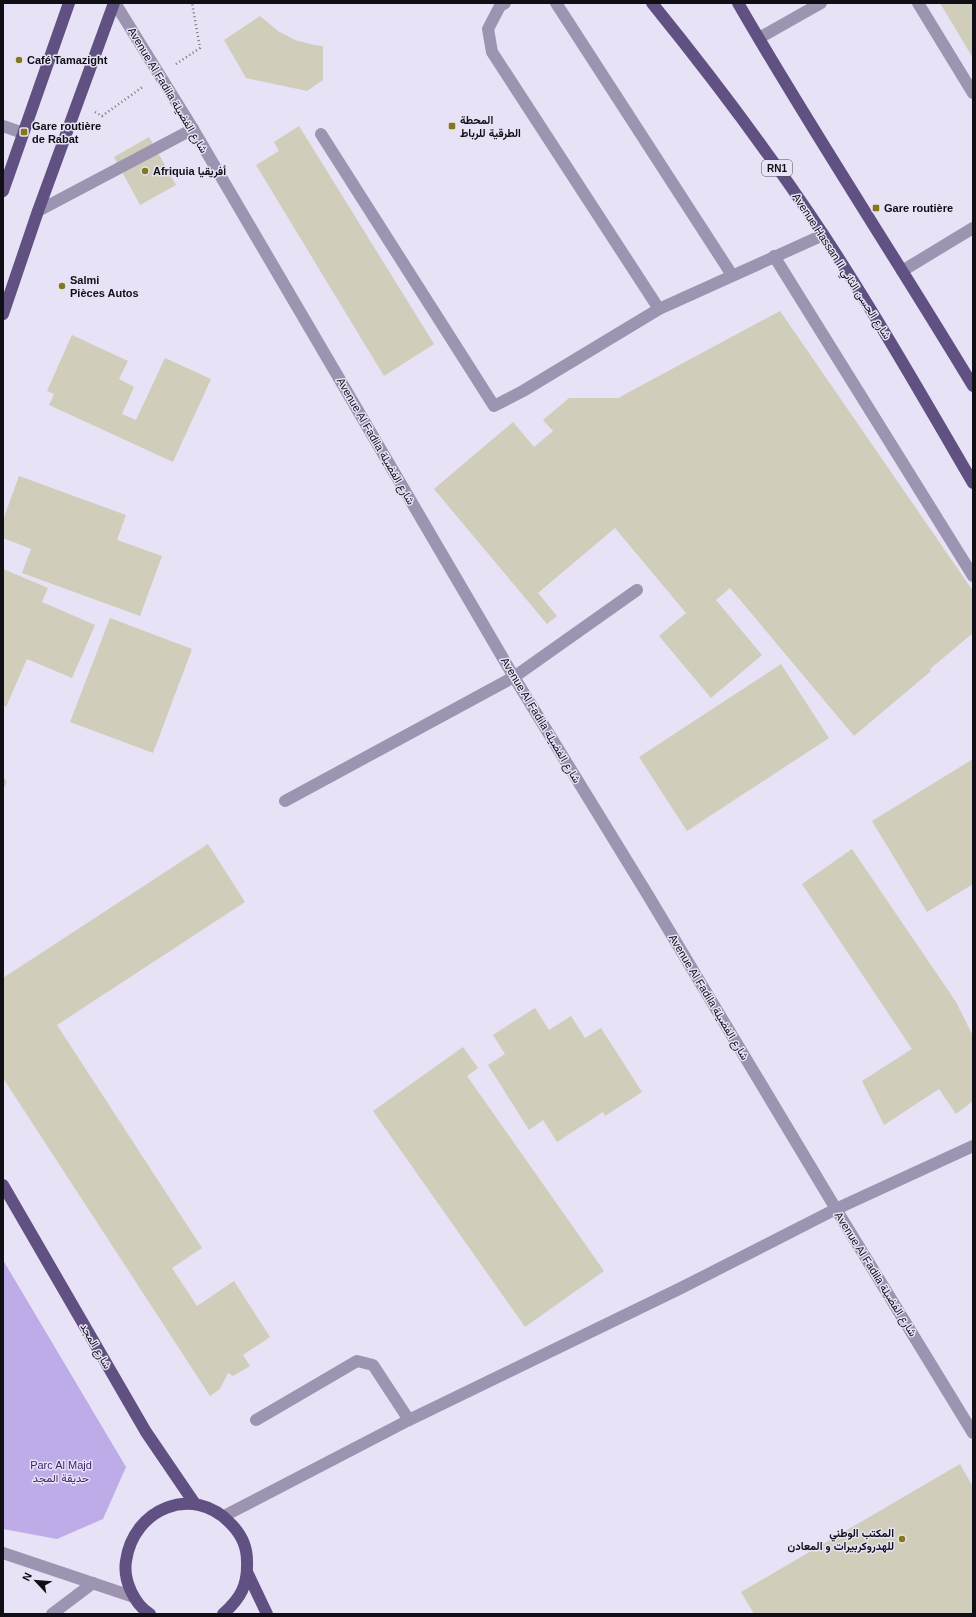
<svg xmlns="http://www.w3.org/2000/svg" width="976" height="1617" viewBox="0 0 976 1617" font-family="Arial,Vazirmatn,sans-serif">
<rect width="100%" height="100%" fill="#e7e2f5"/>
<polygon fill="#bdace8" points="3,1260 126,1467 103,1519 57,1539 3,1529"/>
<g fill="#d0cdba">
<polygon points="940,3 973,3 973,58"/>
<polygon points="260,16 278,31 295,40 314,45 323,46 323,80 307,91 246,78 224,40"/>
<polygon points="299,126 434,344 384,376 256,165 279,151 274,142"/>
<polygon points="149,137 176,185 140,205 114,157"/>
<polygon points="780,311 973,591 973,633 930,669 931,671 854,736 730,588 716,600 762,655 711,698 659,636 686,613 615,528 538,593 557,616 547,624 434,489 513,422 534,447 553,431 543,420 569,398 618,398"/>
<polygon points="72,335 128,361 119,379 134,387 122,414 136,420 165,358 211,379 173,462 49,405 54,394 47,391"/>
<polygon points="19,476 126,515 117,540 162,556 140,616 22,573 31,549 3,538 3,520"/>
<polygon points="3,569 48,588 42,602 95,625 72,678 27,659 6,707 3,705"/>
<polygon points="110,618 192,649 153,753 70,722"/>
<polygon points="781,664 829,738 687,831 639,757"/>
<polygon points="973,759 973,884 927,912 872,821"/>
<polygon points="3,776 7,782 3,790"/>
<polygon points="208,844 245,902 57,1025 202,1248 172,1268 197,1306 234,1281 270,1337 243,1355 250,1366 233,1376 228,1373 220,1389 210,1396 3,1078 3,978"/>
<polygon points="852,849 956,1002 973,1036 973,1101 956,1114 939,1089 884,1125 862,1081 912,1049 802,884"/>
<polygon points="535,1008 549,1030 571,1016 585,1038 601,1028 642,1092 605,1116 603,1112 557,1142 543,1120 529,1130 488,1065 505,1054 493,1035"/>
<polygon points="463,1047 478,1068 467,1076 604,1271 525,1327 373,1111"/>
<polygon points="960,1464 973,1487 973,1614 754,1614 741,1592"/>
</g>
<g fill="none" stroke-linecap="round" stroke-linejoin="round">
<g stroke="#777481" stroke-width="2.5" stroke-dasharray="1 3" stroke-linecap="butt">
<polyline points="176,64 200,48 192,3"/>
<polyline points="95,112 102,116 144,86"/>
</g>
<g stroke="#9c94b1" stroke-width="12">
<polyline points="115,3 193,129 514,677 646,892 836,1209 973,1433"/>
<polyline points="505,3 500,6 488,29 492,52 659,309"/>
<polyline points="556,3 732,275"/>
<polyline points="918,3 973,93"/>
<polyline points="759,38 821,3"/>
<polyline points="3,126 23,133"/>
<polyline points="321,134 494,406 523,391 659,309 823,235"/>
<polyline points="38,211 193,129"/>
<polyline points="774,256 973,576"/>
<polyline points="902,271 973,228"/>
<polyline points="285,801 514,677 637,590"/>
<polyline points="256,1420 357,1361 373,1365 409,1420"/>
<polyline points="224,1516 409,1420 681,1288 836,1209 973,1146"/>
<polyline points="3,1553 134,1597"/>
<polyline points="52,1614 93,1583"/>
</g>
<g stroke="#605182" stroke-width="12">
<path d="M 652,3 C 712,77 770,154 823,234 C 876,315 924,399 973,483"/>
<path d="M 738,3 C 813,133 896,258 973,386"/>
<polyline points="3,191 69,3"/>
<polyline points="3,314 38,211 114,3"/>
<polyline points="3,1185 146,1432 195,1504"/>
<polyline points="248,1574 267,1614"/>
<path d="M 150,1614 C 134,1604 123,1580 126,1561 C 133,1509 193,1483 231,1524 C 241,1534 247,1547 247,1561 C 248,1585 241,1598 223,1614"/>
</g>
</g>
<g fill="#85781c" stroke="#e7e2f5" stroke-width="1.5">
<circle cx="19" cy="60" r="4"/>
<rect x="448" y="122" width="8" height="8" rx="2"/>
<rect x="20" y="128" width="8" height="8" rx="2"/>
<circle cx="145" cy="171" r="4"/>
<rect x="872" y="204" width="8" height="8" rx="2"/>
<circle cx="62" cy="286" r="4"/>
<circle cx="902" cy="1539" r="4"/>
</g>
<g text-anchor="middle" stroke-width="3" stroke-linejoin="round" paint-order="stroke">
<rect fill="#e7e2f5" stroke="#514e59" stroke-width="1" x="762" y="160" width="30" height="16" rx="3"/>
<g font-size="10" font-weight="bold" fill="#110f16">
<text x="777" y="172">RN1</text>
</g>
<g font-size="11" font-weight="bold" fill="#110f16" stroke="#e7e2f5" text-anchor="start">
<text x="27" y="64">Café Tamazight</text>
<text x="460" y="124">المحطة<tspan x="460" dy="13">الطرقية للرباط</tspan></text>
<text x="32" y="130">Gare routière<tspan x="32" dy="13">de Rabat</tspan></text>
<text x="153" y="175">Afriquia أفريقيا</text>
<text x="884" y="212">Gare routière</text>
<text x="70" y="284">Salmi<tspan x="70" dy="13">Pièces Autos</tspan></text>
<text x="894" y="1537" text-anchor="end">المكتب الوطني<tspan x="894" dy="13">للهدروكربيرات و المعادن</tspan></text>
</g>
<g font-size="11" fill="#110f16" stroke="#e7e2f5">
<text transform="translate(168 90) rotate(59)" y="4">Avenue Al Fadila شارع الفضيلة</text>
<text transform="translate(842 266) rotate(57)" y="4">Avenue Hassan II شارع الحسن الثاني</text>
<text transform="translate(376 441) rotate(60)" y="4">Avenue Al Fadila شارع الفضيلة</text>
<text transform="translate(541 720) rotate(59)" y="4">Avenue Al Fadila شارع الفضيلة</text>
<text transform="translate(709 997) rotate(59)" y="4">Avenue Al Fadila شارع الفضيلة</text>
<text transform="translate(876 1274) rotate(58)" y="4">Avenue Al Fadila شارع الفضيلة</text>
<text transform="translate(96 1346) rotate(60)" y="4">شارع المجد</text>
</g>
<g font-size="11" fill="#3c1f69" stroke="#e7e2f5">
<text x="61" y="1469">Parc Al Majd<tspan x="61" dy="13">حديقة المجد</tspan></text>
</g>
</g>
<rect width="976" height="1617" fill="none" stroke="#110f16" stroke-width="8"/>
<g transform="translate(36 1581) rotate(296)" stroke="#e7e2f5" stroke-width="3" paint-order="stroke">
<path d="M0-3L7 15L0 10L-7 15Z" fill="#110f16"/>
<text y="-6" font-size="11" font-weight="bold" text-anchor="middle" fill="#110f16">N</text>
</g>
</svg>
